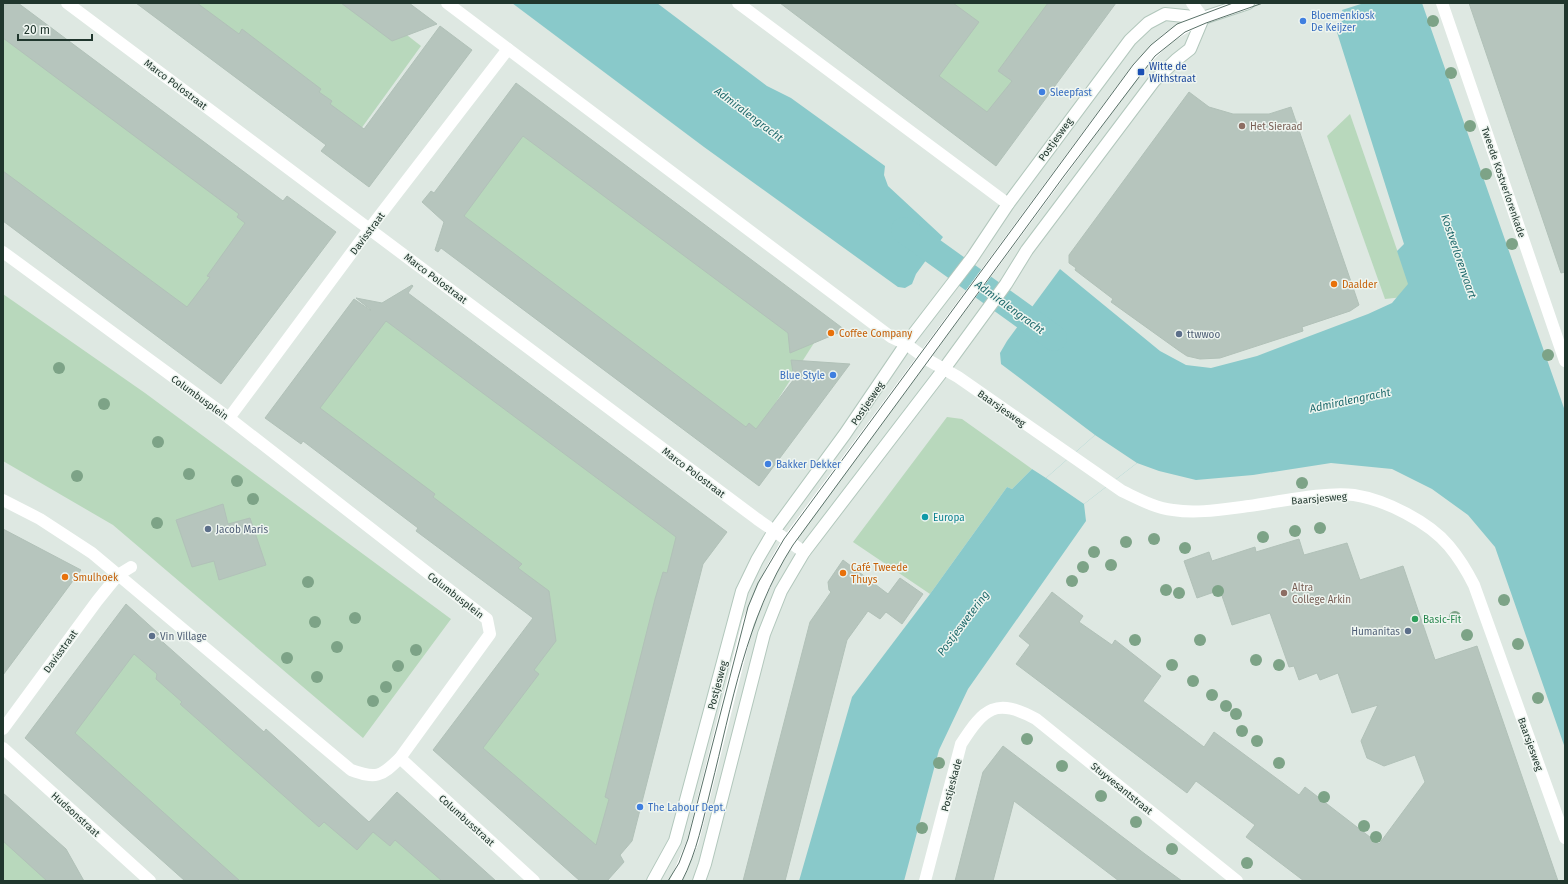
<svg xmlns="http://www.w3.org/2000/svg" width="1568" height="884" viewBox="0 0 1568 884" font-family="'Fira Sans',sans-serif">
<rect width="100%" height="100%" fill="#dee8e2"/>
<g fill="#b8d8bc">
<polygon points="167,3 366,3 421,46 350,144"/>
<polygon points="830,3 1065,3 997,123"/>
<polygon points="3,9 294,232 216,344 3,182"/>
<polygon points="1350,114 1413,296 1385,299 1327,136"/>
<polygon points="513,120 814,343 750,443 446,214"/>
<polygon points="3,294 145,393 451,619 363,738 113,525 3,461"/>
<polygon points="372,310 681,525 608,838 594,854 467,743 546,630 301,405"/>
<polygon points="947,417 962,419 1032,469 1012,489 1007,487 930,594 853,542"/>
<polygon points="117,632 351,833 402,822 471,881 215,881 48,727"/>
<polygon points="3,833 56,881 3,881"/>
</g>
<g fill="#89c9ca">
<polygon points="512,3 657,3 767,86 791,98 885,166 884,175 888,186 943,237 916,274 912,284 905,288 898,287 704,147"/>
<polygon points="1364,3 1422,3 1565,411 1565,748 1495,547 1468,515 1432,489 1392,469 1331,463 1253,475 1196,480 1159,471 1137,463 1084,504 1086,521 968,689 939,750 904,881 799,881 852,697 930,594 1007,487 1012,489 1032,469 1046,478 1095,435 1001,364 1000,353 1007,341 1060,269 1160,351 1186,365 1211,368 1257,356 1368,314 1392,303 1408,284 1397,251 1404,244 1335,26 1345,19 1342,10"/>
</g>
<polygon fill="#dee8e2" points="1095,435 1137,463 1084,504 1046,478"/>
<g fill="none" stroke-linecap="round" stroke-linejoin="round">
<polyline stroke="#89c9ca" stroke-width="26" points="904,230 1054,338"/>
</g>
<g fill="#b6c5bd" stroke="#b1c1b8" fill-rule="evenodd">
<polygon points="3,3 18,3 283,201 287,196 336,232 221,384 3,221 3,171 187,307 210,277 207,276 245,223 237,217 239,214 3,38"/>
<polygon points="136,3 197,3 239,34 242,29 263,45 321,89 319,92 332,101 330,104 364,129 440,26 472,50 369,187 321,151 326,145"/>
<polygon points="341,3 409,3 437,24 392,41"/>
<polygon points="780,3 953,3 979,22 939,76 987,112 1012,81 998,71 1048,3 1116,3 996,166"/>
<polygon points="1469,3 1565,3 1565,272 1561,273"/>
<polygon points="516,83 845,330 790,353 788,333 523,136 464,216 746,427 749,423 756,429 794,379 791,360 850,364 759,486 441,248 438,252 435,250 444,222 422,202 431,191 434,193"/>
<polygon points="1189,92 1209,107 1233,114 1269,114 1291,107 1359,305 1350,311 1302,327 1303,331 1220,358 1200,359 1187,356 1178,350 1111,302 1113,299 1075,270 1076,268 1069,263 1069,255"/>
<path d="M 412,285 L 413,286 L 408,293 L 727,532 L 703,564 L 632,841 L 620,855 L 624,862 L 607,881 L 580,881 L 433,750 L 533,618 L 416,531 L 418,528 L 303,441 L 301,444 L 265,418 L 354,299 L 370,310 L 371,310 L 356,298 L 382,303 ZM 386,321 L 676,537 L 667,573 L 663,572 L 655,599 L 605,797 L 609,799 L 596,845 L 483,748 L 539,674 L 534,670 L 556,641 L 549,591 L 518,568 L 522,564 L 433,497 L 435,494 L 320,408 Z"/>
<polygon points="223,504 228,524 250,518 266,565 219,580 214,561 192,567 176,520"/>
<polygon points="3,529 81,570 3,675"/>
<polygon points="1299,539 1304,555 1347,543 1360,580 1403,566 1435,660 1477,646 1558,881 1304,881 1246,837 1255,825 1196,781 1187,793 1016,664 1030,645 1019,636 1052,592 1083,616 1079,622 1112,645 1115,640 1161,676 1143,701 1204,747 1214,732 1299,795 1305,787 1379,844 1425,782 1415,755 1384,766 1367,758 1361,741 1378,705 1352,713 1338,673 1320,680 1317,673 1299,680 1294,666 1289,667 1270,613 1232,625 1220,590 1197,598 1184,561 1209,552 1212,561 1255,547 1256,552"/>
<polygon points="843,560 888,594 900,578 923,594 902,624 886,612 880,619 868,611 847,640 785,881 743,881 810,622 831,592 829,590 828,582"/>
<polygon points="126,604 159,634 156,636 264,732 266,729 369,822 397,792 496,881 442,881 395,840 390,846 373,832 357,850 324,822 319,827 180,704 182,702 156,679 157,674 134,654 75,733 240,881 185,881 25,738"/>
<polygon points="1003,746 1145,854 1182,881 1119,881 1014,801 993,881 955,881 983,772"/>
<polygon points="3,793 66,849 84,881 47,881 3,841"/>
</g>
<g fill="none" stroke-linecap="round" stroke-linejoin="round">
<defs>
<g id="secondary">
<polyline points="653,881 675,841 742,591 757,560 774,531 845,434 906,344 972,258 1008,204 1130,40 1148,23 1165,14 1203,18 1248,3"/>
<polyline points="699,881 705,864 764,634 781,591 804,552 944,369 1006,284 1027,250 1154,81 1176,60 1190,49 1203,18"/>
</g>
</defs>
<use href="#secondary" stroke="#b2c7bc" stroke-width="14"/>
<path stroke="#fff" stroke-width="12" d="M 676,881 L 693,841 L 748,622 L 772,569 L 788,541 L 1137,69 C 1160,43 1172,32 1203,18"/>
<g stroke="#fff" stroke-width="12">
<polyline points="67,3 757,519 804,552"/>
<path d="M 447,3 L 891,337 L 906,344 L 928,360 L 958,377 L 1122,491 C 1139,499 1155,508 1173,510 C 1198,514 1224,509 1249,506 C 1278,502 1327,491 1354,495 C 1386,500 1429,522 1449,546 C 1459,558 1467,571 1474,585 L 1565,838"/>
<polyline points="738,3 1008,204"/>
<polyline points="1192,3 1203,18"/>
<polyline points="1442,3 1565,361"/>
<path d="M 3,252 L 229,418 L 487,619 L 490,634 L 400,758 C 381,777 376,779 351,770 L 92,553 L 40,519 L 3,500"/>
<polyline points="229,418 370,228 508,49"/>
<polyline points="3,729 97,601 118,575 131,567"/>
<polyline points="3,748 150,881"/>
<polyline points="400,758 534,881"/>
<path d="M 925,881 L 961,744 C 984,708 996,697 1036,719 L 1237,881"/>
</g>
<use href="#secondary" stroke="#fff" stroke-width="12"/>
<g stroke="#5a7269" stroke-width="1">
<polyline points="668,881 679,863 688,839 748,607 758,583 784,539 1133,65 1151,45 1177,24 1233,3"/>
<path d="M 682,881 C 697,852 703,820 711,788 C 732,705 746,618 793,545 L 1064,176 L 1155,56 L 1185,32 L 1206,23 L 1263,3"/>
</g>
</g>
<g fill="#7da387">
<circle cx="1433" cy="21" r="6"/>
<circle cx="1451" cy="73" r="6"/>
<circle cx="1470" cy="126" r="6"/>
<circle cx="1486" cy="174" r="6"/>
<circle cx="1512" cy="244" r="6"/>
<circle cx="1548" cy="355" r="6"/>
<circle cx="59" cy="368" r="6"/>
<circle cx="104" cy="404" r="6"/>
<circle cx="158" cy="442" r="6"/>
<circle cx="189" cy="474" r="6"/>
<circle cx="77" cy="476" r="6"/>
<circle cx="237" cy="481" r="6"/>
<circle cx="1302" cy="483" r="6"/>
<circle cx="253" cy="499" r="6"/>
<circle cx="157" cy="523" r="6"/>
<circle cx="1320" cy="528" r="6"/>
<circle cx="1295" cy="531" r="6"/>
<circle cx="1263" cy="537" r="6"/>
<circle cx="1154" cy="539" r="6"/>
<circle cx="1126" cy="542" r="6"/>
<circle cx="1185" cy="548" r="6"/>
<circle cx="1094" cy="552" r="6"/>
<circle cx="1111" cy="565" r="6"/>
<circle cx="1083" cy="567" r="6"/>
<circle cx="1072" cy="581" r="6"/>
<circle cx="308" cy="582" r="6"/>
<circle cx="1166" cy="590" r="6"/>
<circle cx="1218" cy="591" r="6"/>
<circle cx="1179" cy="593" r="6"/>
<circle cx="1504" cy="600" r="6"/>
<circle cx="1455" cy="617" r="6"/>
<circle cx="355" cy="618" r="6"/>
<circle cx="315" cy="622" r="6"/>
<circle cx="1467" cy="635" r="6"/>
<circle cx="1135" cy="640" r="6"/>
<circle cx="1200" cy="640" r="6"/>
<circle cx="1518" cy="644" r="6"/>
<circle cx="337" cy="647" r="6"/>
<circle cx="416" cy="650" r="6"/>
<circle cx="287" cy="658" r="6"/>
<circle cx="1256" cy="660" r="6"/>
<circle cx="1172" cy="665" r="6"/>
<circle cx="1279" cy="665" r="6"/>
<circle cx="398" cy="666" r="6"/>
<circle cx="317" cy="677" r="6"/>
<circle cx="1193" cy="681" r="6"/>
<circle cx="386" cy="687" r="6"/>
<circle cx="1212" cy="695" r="6"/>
<circle cx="1538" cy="698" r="6"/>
<circle cx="373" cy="701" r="6"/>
<circle cx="1226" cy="706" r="6"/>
<circle cx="1236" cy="714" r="6"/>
<circle cx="1242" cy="731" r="6"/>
<circle cx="1027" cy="739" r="6"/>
<circle cx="1257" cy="741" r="6"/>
<circle cx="939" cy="763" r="6"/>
<circle cx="1279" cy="763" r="6"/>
<circle cx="1062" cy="766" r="6"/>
<circle cx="1101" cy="796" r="6"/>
<circle cx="1324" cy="797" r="6"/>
<circle cx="1136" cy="822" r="6"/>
<circle cx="1364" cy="826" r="6"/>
<circle cx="922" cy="828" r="6"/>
<circle cx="1376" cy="837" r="6"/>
<circle cx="1172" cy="849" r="6"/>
<circle cx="1247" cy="863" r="6"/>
</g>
<g fill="#3f7fe0" stroke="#eef5f0" stroke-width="1.5">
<circle cx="1303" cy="21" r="4"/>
<circle cx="1042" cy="92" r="4"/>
<circle cx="833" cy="375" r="4"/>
<circle cx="768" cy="464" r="4"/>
<circle cx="640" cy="807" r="4"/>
</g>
<rect fill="#1a4fb4" stroke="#eef5f0" stroke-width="1.5" x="1137" y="68" width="8" height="8" rx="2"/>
<g fill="#8d6e63" stroke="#eef5f0" stroke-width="1.5">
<circle cx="1242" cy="126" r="4"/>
<circle cx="1284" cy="593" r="4"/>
</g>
<g fill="#e8710a" stroke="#eef5f0" stroke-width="1.5">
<circle cx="1334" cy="284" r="4"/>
<circle cx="831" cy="333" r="4"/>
<circle cx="843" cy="573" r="4"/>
<circle cx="65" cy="577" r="4"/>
</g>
<g fill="#5c6f8a" stroke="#eef5f0" stroke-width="1.5">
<circle cx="1179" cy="334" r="4"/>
<circle cx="208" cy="529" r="4"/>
<circle cx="1408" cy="631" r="4"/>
<circle cx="152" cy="636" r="4"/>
</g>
<circle fill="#0f9aa8" stroke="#eef5f0" stroke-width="1.5" cx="925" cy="517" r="4"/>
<circle fill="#2e9e5b" stroke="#eef5f0" stroke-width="1.5" cx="1415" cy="619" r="4"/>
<g text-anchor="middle" stroke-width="3" stroke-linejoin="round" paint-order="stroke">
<g font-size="10" fill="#366cbe" stroke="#eef5f0" text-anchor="start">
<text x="1311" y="19">Bloemenkiosk<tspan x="1311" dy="12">De Keijzer</tspan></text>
<text x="1050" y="96">Sleepfast</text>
<text x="825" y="379" text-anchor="end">Blue Style</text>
<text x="776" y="468">Bakker Dekker</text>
<text x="648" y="811">The Labour Dept.</text>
</g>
<g font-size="10" fill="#164399" stroke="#eef5f0" text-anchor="start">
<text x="1149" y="70">Witte de<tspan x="1149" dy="12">Withstraat</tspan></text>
</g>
<g font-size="10" fill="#20362d" stroke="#eef5f0">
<text transform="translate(176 84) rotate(37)" y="4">Marco Polostraat</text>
<text transform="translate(1055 139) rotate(-54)" y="4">Postjesweg</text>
<text transform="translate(1504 182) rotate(71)" y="4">Tweede Kostverlorenkade</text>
<text transform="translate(367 233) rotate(-53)" y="4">Davisstraat</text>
<text transform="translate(436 278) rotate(37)" y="4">Marco Polostraat</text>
<text transform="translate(200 397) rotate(36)" y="4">Columbusplein</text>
<text transform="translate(867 403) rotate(-56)" y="4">Postjesweg</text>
<text transform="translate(1002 408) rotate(35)" y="4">Baarsjesweg</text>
<text transform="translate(694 472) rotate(37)" y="4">Marco Polostraat</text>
<text transform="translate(1319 498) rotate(-5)" y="4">Baarsjesweg</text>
<text transform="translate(456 595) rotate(38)" y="4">Columbusplein</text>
<text transform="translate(60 651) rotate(-54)" y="4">Davisstraat</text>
<text transform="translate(717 685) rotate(-75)" y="4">Postjesweg</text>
<text transform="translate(1531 744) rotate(70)" y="4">Baarsjesweg</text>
<text transform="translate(951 785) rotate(-75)" y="4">Postjeskade</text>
<text transform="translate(1122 788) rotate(39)" y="4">Stuyvesantstraat</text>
<text transform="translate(76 814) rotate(42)" y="4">Hudsonstraat</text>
<text transform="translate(467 820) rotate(42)" y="4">Columbusstraat</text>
</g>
<g font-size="10" fill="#785e54" stroke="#eef5f0" text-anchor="start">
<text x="1250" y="130">Het Sieraad</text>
<text x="1292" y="591">Altra<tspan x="1292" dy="12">College Arkin</tspan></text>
</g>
<g font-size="10" fill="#c56008" stroke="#eef5f0" text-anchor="start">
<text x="1342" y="288">Daalder</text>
<text x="839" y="337">Coffee Company</text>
<text x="851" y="571">Café Tweede<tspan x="851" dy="12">Thuys</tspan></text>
<text x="73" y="581">Smulhoek</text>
</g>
<g font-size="10" fill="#4e5e75" stroke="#eef5f0" text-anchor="start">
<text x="1187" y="338">ttwwoo</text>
<text x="216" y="533">Jacob Maris</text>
<text x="1400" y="635" text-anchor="end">Humanitas</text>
<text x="160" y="640">Vin Village</text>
</g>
<g font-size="10" fill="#0d838f" stroke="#eef5f0" text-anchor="start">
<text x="933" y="521">Europa</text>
</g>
<g font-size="10" fill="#27864d" stroke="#eef5f0" text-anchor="start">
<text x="1423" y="623">Basic-Fit</text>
</g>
<g font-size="11" font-style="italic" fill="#206b6d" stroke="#eef5f0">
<text transform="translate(749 114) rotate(37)" y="4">Admiralengracht</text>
<text transform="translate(1459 256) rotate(71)" y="4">Kostverlorenvaart</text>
<text transform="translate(1010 307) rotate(36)" y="4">Admiralengracht</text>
<text transform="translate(1350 400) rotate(-12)" y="4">Admiralengracht</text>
<text transform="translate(963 623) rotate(-53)" y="4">Postjeswetering</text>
</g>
</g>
<rect width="1568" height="884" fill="none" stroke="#20362d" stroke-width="8"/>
<path d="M18 34v6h74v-6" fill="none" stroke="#20362d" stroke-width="2"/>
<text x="24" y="34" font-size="12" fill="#20362d" stroke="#eef5f0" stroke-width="3" paint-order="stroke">20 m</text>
</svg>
